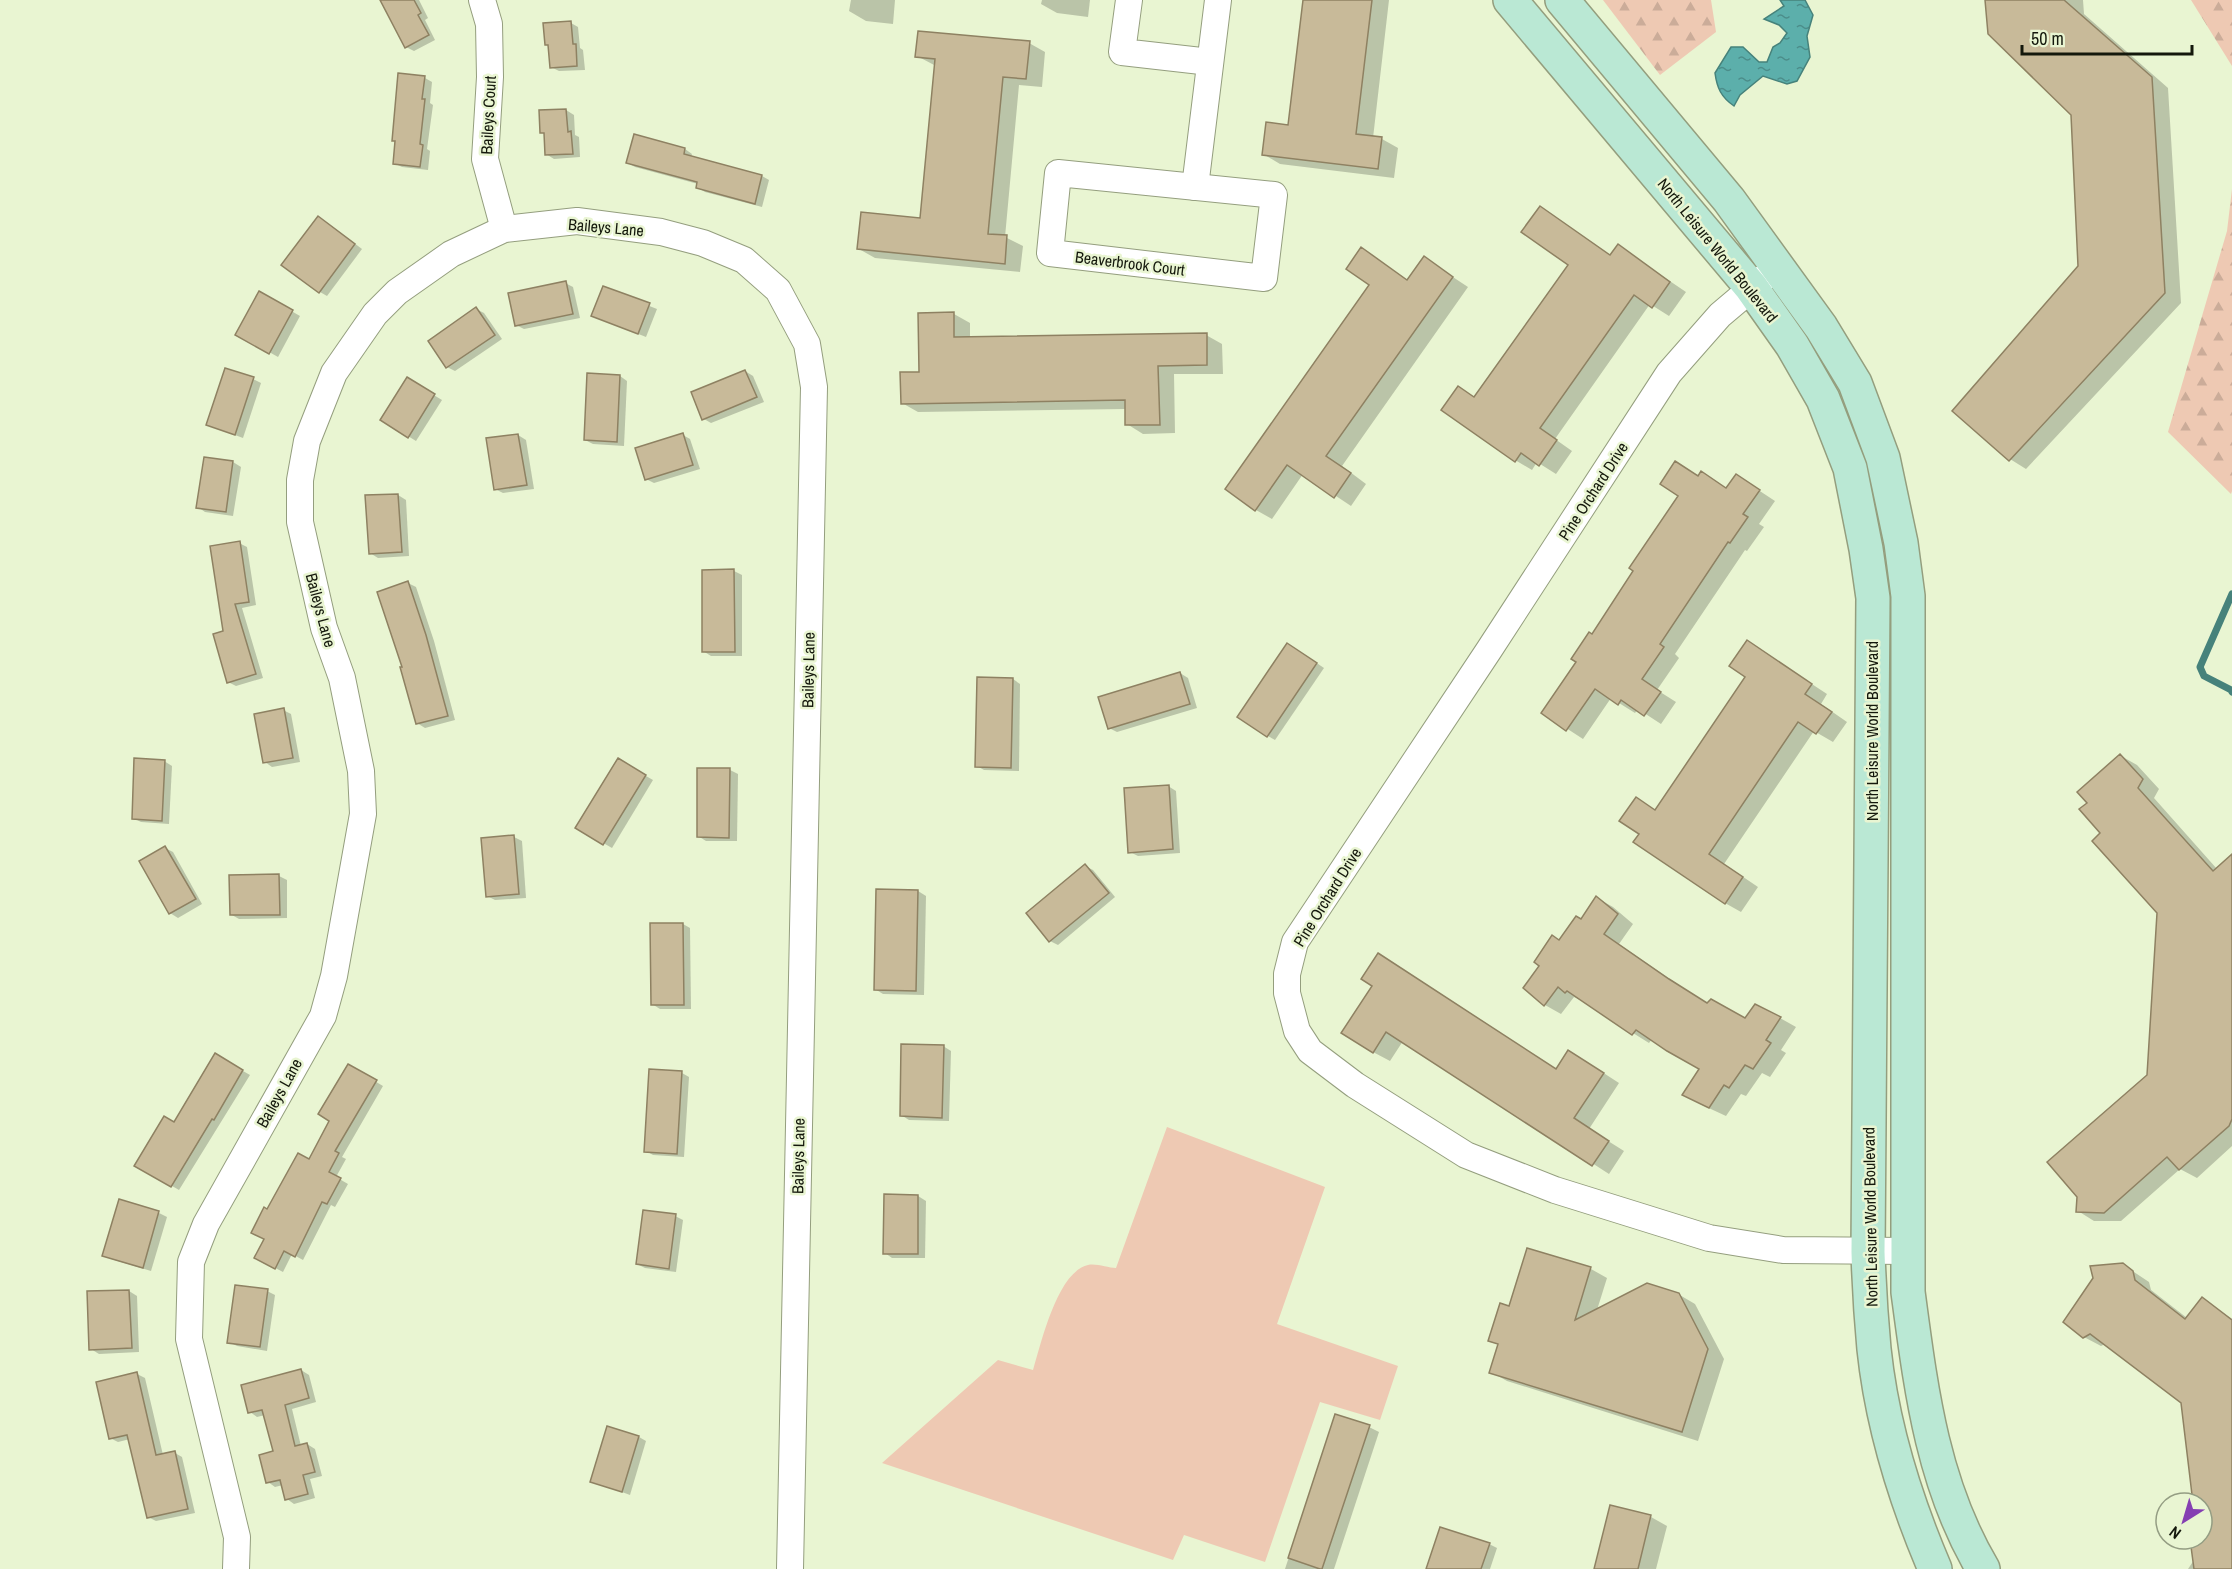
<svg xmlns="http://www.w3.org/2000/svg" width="2232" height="1569" viewBox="0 0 2232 1569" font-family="'Archivo Narrow',sans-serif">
<defs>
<pattern id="forest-firs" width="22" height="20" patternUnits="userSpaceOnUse" patternTransform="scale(1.5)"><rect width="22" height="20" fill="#eec9b3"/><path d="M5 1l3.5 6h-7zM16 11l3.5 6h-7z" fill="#cbac99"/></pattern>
<pattern id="water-ripples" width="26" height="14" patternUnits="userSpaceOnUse" patternTransform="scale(1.5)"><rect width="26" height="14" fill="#5cafab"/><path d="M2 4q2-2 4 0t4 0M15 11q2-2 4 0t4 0" fill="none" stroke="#4b8d8a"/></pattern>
</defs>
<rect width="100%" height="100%" fill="#e9f5d2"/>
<g fill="url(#forest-firs)">
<polygon points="1603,0 1711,0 1716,32 1660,75"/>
<polygon points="2191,0 2232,0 2232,66"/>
<polygon points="2232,189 2232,491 2231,494 2168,432 2227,231"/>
</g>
<path fill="#eec9b3" d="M 1167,1127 L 1325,1187 L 1277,1324 L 1398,1366 L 1380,1420 L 1320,1402 L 1265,1562 L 1184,1535 L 1173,1560 L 882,1463 L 998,1360 L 1033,1370 C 1041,1344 1057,1272 1088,1265 C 1096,1263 1108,1268 1116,1268 Z"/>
<path fill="url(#water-ripples)" stroke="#46827b" stroke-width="1.5" d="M 1780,0 L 1805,0 L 1813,15 L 1807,36 L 1810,57 L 1797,81 L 1787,84 L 1763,76 L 1740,95 L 1734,106 C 1721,97 1717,88 1715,73 L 1731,47 L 1743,47 L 1759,62 L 1767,62 L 1773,47 L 1780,43 L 1787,33 L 1779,25 L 1764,19 L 1784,6 Z"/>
<g fill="#0003">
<polygon points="382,0 419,0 428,18 425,20 435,40 414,51 406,47"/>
<polygon points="851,0 895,0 893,24 866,21 849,11"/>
<polygon points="1042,0 1090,0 1088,17 1057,13 1041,4"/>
<polygon points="1304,0 1389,0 1373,138 1382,139 1398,148 1394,178 1280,164 1263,154 1290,127"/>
<polygon points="1987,0 2083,0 2084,14 2168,88 2181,303 2026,469 2010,459 2080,267 2072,114"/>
<polygon points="571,23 578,27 580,48 583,50 585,70 559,71 551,67 550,46 546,44"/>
<polygon points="1029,43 1045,52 1042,87 1019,85 1005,237 1023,246 1020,272 875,258 859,249 921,220 936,66 917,56"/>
<polygon points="399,75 425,78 432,82 430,103 433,105 427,149 430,151 428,170 402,167 394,163"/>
<polygon points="566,110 574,115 575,135 579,137 580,157 554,159 546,154 545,134 542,132"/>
<polygon points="685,149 692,154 691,157 762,176 769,180 762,207 705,192 697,187 698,184 635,167 628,163"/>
<polygon points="1540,208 1611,256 1618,246 1686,292 1669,316 1650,304 1555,439 1572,451 1556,474 1537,462 1532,470 1515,460 1458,388 1476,398 1570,264"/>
<polygon points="326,222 362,249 327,296 320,292"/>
<polygon points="1362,249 1409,281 1424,258 1468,287 1342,466 1366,484 1351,506 1303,474 1272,519 1256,510 1371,285"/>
<polygon points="565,283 573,287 580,318 524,329 516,325"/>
<polygon points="604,288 657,309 646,337 593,316"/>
<polygon points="260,293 300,316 278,357 237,334"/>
<polygon points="476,309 484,313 502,339 455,371 447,367"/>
<polygon points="954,314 970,323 970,338 1206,335 1222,344 1223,374 1174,374 1175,433 1143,434 1127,424 1126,409 918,412 902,403"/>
<polygon points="745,371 753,376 764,402 711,423 704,419"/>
<polygon points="620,376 627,381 624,446 593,444 585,440"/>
<polygon points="253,379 261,383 243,438 208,425"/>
<polygon points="407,379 442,400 416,441 382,420"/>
<polygon points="518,435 526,440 534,489 503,493 495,489"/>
<polygon points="683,435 690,439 700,469 654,483 646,479"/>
<polygon points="205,459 233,462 241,467 233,516 205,512 198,507"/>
<polygon points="1737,476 1775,501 1759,524 1764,527 1747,551 1745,550 1675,654 1679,658 1657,690 1676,702 1661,724 1638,709 1635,713 1611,698 1583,739 1543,713 1699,477 1727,489"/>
<polygon points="398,495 406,500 409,556 378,558 370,553"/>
<polygon points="239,543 247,547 256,605 242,608 263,678 236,686 228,682 225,632"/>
<polygon points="703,571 734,571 742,575 742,656 711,656 703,651"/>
<polygon points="408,583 416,587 434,641 455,720 425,728 417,723"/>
<polygon points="1748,642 1827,694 1821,704 1847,722 1833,742 1814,731 1724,864 1758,887 1741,912 1725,903 1656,811 1747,677"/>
<polygon points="1296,649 1324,668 1275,740 1268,736"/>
<polygon points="1180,673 1188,678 1197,708 1117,732 1109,728"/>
<polygon points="1013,679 1020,684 1019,771 984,770 977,766"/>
<polygon points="283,710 291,714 300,762 272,767 265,762"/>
<polygon points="2121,756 2137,765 2159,789 2154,798 2217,869 2232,859 2232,1146 2197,1178 2180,1169 2121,1221 2094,1221 2078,1211 2149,1076 2158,913 2102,833 2089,803"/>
<polygon points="618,760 653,780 612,848 577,828"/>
<polygon points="164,761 172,766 169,824 141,822 133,818"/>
<polygon points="730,770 738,774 737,841 706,841 698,836"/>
<polygon points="1168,786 1176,791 1180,853 1138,856 1130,852"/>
<polygon points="514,837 522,841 526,898 495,900 487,896"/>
<polygon points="165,848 173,852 202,904 178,918 170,913"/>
<polygon points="1085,866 1093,870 1115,897 1058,945 1050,941"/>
<polygon points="279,876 287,880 287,918 239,919 232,915"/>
<polygon points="877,890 918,891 926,896 924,995 883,994 875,989"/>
<polygon points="1597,898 1613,907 1633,924 1619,944 1686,990 1708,1005 1746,1020 1780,1018 1796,1027 1781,1050 1786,1053 1770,1077 1762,1073 1746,1096 1741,1094 1726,1116 1700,1104 1701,1069 1652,1039 1649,1043 1633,1033 1583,1000 1582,1001 1574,997 1561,1014 1545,1005 1525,988 1560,941 1582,921"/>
<polygon points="683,924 690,928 691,1009 660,1009 652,1004"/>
<polygon points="1374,985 1557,1070 1585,1061 1619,1083 1589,1129 1624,1151 1609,1174 1403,1041 1390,1061 1373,1052"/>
<polygon points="943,1046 951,1051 949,1121 909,1120 901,1115"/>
<polygon points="215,1055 250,1075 179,1190 136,1165 175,1124"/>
<polygon points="349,1066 383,1086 342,1157 346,1159 336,1177 348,1184 335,1207 331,1205 303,1260 292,1254 283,1272 264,1262 267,1211 309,1161 332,1120"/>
<polygon points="682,1073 689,1077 684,1157 653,1155 646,1151"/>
<polygon points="918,1196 926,1201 925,1258 892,1258 885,1253"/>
<polygon points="120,1201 159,1213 167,1217 151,1271 111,1259 104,1255"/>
<polygon points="675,1216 683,1220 676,1272 645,1268 637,1264"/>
<polygon points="1528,1250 1591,1269 1607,1278 1597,1310 1678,1294 1695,1304 1724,1359 1698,1441 1507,1381 1491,1372 1499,1345 1490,1340 1510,1308"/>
<polygon points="2122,1264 2149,1282 2151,1290 2187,1318 2202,1299 2232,1319 2232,1569 2188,1569 2194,1560 2192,1539 2202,1539 2202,1503 2194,1503 2182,1403 2105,1344 2101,1346 2084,1337"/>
<polygon points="129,1291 137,1296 139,1352 99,1354 91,1349"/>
<polygon points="267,1291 275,1295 267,1351 237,1346 229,1342"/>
<polygon points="301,1370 309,1375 316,1402 292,1409 301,1446 307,1444 315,1449 322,1476 310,1479 315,1498 294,1504 287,1499 283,1485 275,1487 268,1482 275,1452 265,1415 257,1417 250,1412"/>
<polygon points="137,1374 145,1378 163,1455 175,1453 182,1457 195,1513 156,1521 148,1517 130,1439 118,1442 110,1438"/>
<polygon points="1336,1415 1369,1427 1379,1432 1334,1569 1285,1569"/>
<polygon points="639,1437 646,1441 630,1495 592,1481"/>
<polygon points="1611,1507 1651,1517 1667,1526 1656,1569 1596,1569"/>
<polygon points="1489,1544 1497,1548 1490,1569 1433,1569"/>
</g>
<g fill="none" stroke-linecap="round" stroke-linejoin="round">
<polyline stroke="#46827b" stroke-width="7" points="2232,594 2200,667 2204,676 2231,690 2232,692"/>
</g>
<g fill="#c8ba99" stroke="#8e8162" stroke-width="1.5">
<polygon points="380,0 414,0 421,13 418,15 429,35 405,48"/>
<polygon points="1303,0 1372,0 1356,134 1382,137 1378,169 1262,155 1266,122 1288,125"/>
<polygon points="1985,0 2064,0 2152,77 2165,293 2009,461 1952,411 2078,266 2071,115 1988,34"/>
<polygon points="571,21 573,44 576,44 577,66 550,68 548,45 545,45 543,23"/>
<polygon points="918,31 1030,41 1026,79 1003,77 988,234 1007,235 1005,264 857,249 861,212 920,218 935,59 915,57"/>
<polygon points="398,73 425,76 422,99 425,99 420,144 423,145 420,167 393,164 395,141 392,141"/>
<polygon points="566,109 568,132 571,131 573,154 545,155 544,133 540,133 539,110"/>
<polygon points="634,134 685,148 684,154 762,175 755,204 696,188 697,182 626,163"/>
<polygon points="1540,206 1610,255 1618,244 1670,282 1652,308 1634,295 1540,428 1557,440 1539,466 1521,453 1515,462 1441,410 1458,386 1474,397 1568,265 1521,232"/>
<polygon points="318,216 355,244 319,293 281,265"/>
<polygon points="1361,247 1407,280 1424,256 1453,277 1326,456 1351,473 1334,498 1287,465 1255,511 1225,489 1369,285 1346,269"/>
<polygon points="566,281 573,314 515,326 508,293"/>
<polygon points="603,286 650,303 638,334 591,316"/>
<polygon points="259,291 293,310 269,354 235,335"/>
<polygon points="476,307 495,335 446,368 428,341"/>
<polygon points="954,312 954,337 1207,333 1207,365 1158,366 1160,425 1125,425 1125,400 901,404 900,372 919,372 918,313"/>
<polygon points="225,368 254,377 235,435 206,425"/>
<polygon points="745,370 757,397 702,420 691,392"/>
<polygon points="587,373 620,375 617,442 584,440"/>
<polygon points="407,377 435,394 408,438 380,420"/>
<polygon points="683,433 693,465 645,480 635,448"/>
<polygon points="518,434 527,485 494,490 486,438"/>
<polygon points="204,457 233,461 226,512 196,508"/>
<polygon points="1675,461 1698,476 1701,471 1726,488 1736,474 1760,490 1743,514 1748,517 1730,543 1728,542 1660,644 1664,647 1642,679 1661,692 1644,716 1621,700 1618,705 1595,689 1566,731 1541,713 1576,662 1571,659 1589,632 1592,634 1633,571 1629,568 1678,496 1660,484"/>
<polygon points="398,494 402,552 369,554 365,495"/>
<polygon points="240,541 249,602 235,604 256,674 227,683 213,634 223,631 210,546"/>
<polygon points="734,569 735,652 702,652 702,570"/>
<polygon points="408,581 426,635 448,716 416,724 400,667 402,667 377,592"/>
<polygon points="1747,640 1812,684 1805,694 1832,712 1816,734 1798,722 1709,854 1743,877 1725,904 1633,842 1639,834 1619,821 1636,797 1655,810 1745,677 1729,666"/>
<polygon points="1287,643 1317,663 1267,737 1237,717"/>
<polygon points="1180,672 1190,704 1108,729 1098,697"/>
<polygon points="977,677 1013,678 1011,768 975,767"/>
<polygon points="284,708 293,758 263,763 254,714"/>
<polygon points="2120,754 2143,779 2138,788 2213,871 2232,854 2232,1119 2229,1126 2179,1170 2167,1157 2104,1213 2076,1212 2077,1197 2047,1162 2147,1075 2157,913 2092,841 2100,833 2079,809 2087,803 2077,792"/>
<polygon points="134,758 165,760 162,821 132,819"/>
<polygon points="618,758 646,775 603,845 575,828"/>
<polygon points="697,768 730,768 729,838 697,837"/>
<polygon points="1169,785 1173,849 1128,853 1124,788"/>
<polygon points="514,835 519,894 486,897 481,838"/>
<polygon points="165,846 196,899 169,914 139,861"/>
<polygon points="1085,864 1109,893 1049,942 1026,913"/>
<polygon points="279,874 280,915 230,915 229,875"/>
<polygon points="876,889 918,890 916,991 874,990"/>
<polygon points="1596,896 1618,914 1604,934 1669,979 1707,1003 1711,999 1745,1018 1755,1004 1781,1017 1766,1040 1771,1043 1753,1069 1745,1065 1729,1088 1724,1085 1709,1108 1682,1095 1699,1069 1667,1051 1636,1030 1632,1035 1567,991 1565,993 1558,987 1544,1006 1523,988 1539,966 1534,962 1552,935 1559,940 1576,916 1581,919"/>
<polygon points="650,923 683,923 684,1005 651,1005"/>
<polygon points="1378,953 1556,1069 1568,1050 1604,1073 1574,1118 1609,1141 1592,1166 1386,1032 1373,1053 1341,1033 1372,986 1361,979"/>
<polygon points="901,1044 944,1045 942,1118 900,1116"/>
<polygon points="215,1053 243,1070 214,1120 212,1119 171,1187 134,1166 164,1116 174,1122"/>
<polygon points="348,1064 377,1080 335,1151 339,1153 329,1172 341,1178 327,1204 322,1202 295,1257 284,1251 275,1269 254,1258 264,1239 251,1233 264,1207 267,1209 298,1153 309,1159 329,1121 318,1114"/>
<polygon points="649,1069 682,1071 677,1154 644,1152"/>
<polygon points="884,1194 918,1195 918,1254 883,1254"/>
<polygon points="119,1199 159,1211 143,1268 102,1256"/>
<polygon points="643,1210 676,1214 669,1269 636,1264"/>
<polygon points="1527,1248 1591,1267 1575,1320 1647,1283 1679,1293 1708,1349 1682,1432 1489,1373 1498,1344 1488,1341 1500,1303 1509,1306"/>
<polygon points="2123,1263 2133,1271 2135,1280 2185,1319 2202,1297 2232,1320 2232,1569 2194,1569 2190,1539 2202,1539 2202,1503 2193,1503 2181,1403 2090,1334 2083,1338 2063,1322 2093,1278 2090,1266"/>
<polygon points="235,1285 268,1289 260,1347 227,1343"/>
<polygon points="129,1290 132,1348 89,1350 87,1291"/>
<polygon points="301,1369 309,1398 285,1405 295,1446 307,1443 315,1472 303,1475 308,1494 285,1500 280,1480 266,1483 259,1455 273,1451 262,1410 248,1413 241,1385"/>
<polygon points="137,1372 156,1455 175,1451 188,1509 147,1518 127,1435 109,1439 96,1382"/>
<polygon points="1335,1414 1370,1425 1322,1569 1320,1569 1288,1558"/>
<polygon points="607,1426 639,1436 622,1492 590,1482"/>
<polygon points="1610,1505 1651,1515 1638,1569 1594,1569"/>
<polygon points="1440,1527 1490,1543 1481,1569 1426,1569"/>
</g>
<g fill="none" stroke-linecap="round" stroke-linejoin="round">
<defs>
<g id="street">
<polyline points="482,0 489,24 490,77 485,159 504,229"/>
<polyline points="1129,0 1122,52 1210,62"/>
<polygon points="1058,173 1274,195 1264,278 1050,253"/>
<polyline points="1195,187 1218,0"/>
<polyline points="1765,277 1720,315 1669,373 1489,650 1295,942 1287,974 1287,993 1297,1031 1310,1051 1355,1085 1466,1155 1555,1190 1709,1238 1783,1250 1909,1251"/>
<polyline points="236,1569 237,1537 189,1339 191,1262 206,1224 323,1016 334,976 363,814 361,771 342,678 324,628 300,522 300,480 307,441 334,373 375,314 397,292 451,254 504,229 577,221 661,232 703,243 744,260 778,290 807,344 814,387 790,1569"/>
</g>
<g id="secondary">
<path d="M 1510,0 L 1751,287 L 1792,345 L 1823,399 L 1850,468 L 1866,549 L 1873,598 L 1868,1252 C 1869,1284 1871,1317 1874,1349 C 1882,1425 1905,1499 1935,1569"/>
<path d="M 1562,0 L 1729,200 L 1821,327 L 1855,383 L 1883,458 L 1901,543 L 1908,596 L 1908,1292 C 1921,1389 1932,1483 1983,1569"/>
</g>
</defs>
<use href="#street" stroke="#949e7e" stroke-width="28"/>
<use href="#secondary" stroke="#949e7e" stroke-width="36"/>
<use href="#street" stroke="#fff" stroke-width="26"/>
<use href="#secondary" stroke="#bae8d4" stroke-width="33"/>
</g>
<g text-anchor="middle" stroke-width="5" stroke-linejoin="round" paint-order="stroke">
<g font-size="16" fill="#14180c" stroke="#e9f5d2">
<text transform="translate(488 115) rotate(-87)" y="6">Baileys Court</text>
<text transform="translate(606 227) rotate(5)" y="6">Baileys Lane</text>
<text transform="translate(1718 250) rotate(51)" y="6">North Leisure World Boulevard</text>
<text transform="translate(1130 263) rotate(7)" y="6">Beaverbrook Court</text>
<text transform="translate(1593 491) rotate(-57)" y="6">Pine Orchard Drive</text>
<text transform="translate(321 610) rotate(75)" y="6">Baileys Lane</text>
<text transform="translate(808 670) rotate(-89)" y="6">Baileys Lane</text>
<text transform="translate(1872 731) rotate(-90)" y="6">North Leisure World Boulevard</text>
<text transform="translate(1327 897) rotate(-58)" y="6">Pine Orchard Drive</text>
<text transform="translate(279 1093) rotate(-61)" y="6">Baileys Lane</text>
<text transform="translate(798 1156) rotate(-89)" y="6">Baileys Lane</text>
<text transform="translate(1870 1217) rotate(-91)" y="6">North Leisure World Boulevard</text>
</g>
</g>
<g transform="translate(2184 1521) rotate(217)"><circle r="28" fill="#e9f5d2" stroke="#949d83" stroke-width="1.5"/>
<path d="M0-4.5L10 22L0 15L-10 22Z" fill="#853fb2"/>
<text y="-9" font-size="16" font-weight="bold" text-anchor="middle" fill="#14180c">N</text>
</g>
<path d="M2022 45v9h170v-9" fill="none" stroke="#14180c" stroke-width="3"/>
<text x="2031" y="45" font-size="18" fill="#14180c" stroke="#e9f5d2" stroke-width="4.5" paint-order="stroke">50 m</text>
</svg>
